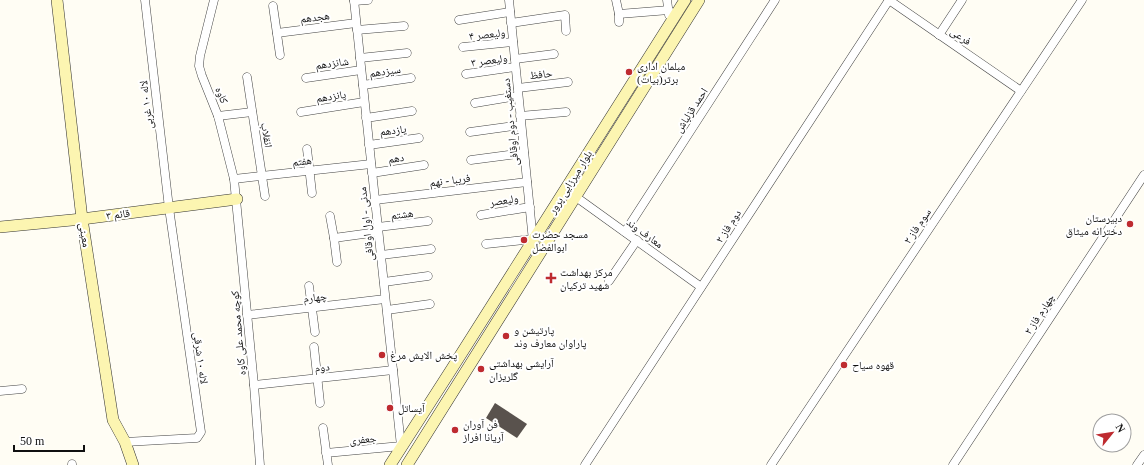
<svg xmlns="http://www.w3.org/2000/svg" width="1144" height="465" viewBox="0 0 1144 465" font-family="'Times New Roman','Noto Naskh Arabic',serif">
<rect width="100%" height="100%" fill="#fffdf4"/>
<polygon fill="#59524d" points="495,403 527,424 517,438 486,418"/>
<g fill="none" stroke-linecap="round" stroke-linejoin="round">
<defs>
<g id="street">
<polyline points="214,0 200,56 199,66 202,76 218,116 234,179 254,385 260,465"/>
<polyline points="509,0 533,241"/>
<polyline points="616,0 619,14 669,10"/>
<polyline points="667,0 669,15"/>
<polyline points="889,0 1021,91"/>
<polyline points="354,1 368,0"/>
<polyline points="273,6 280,55"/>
<polyline points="619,14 619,22"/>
<polyline points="459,20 510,12"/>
<polyline points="511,23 565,15 566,31"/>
<polyline points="357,30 404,26"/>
<polyline points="277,33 356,23"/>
<polyline points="939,35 962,0"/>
<polyline points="463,47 513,42"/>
<polyline points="360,58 407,53"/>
<polyline points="515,59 554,54"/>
<polyline points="466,74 515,67"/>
<polyline points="247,77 265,196"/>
<polyline points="306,78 361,70"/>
<polyline points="363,85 411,78"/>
<polyline points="518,88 568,82"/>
<polyline points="475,103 518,96"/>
<polyline points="301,112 364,102"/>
<polyline points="218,116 252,112"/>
<polyline points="520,116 566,112"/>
<polyline points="366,118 412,111"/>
<polyline points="470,132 521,125"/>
<polyline points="369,145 419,138"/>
<polyline points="307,149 312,193"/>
<polyline points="471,160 524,153"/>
<polyline points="372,173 424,165"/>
<polyline points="234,179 371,164"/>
<polyline points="576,197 701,287"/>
<polyline points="375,200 527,182"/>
<polyline points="481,215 530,207"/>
<polyline points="330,216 334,238 378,232"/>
<polyline points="378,227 428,221"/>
<polyline points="625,232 775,0"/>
<polyline points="334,238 337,262"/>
<polyline points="486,244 533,239"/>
<polyline points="381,255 431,249"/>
<polyline points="609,281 637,240"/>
<polyline points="384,282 428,276"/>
<polyline points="309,286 315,332"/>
<polyline points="387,310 430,304"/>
<polyline points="247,315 385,299"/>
<polyline points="314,347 320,403"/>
<polyline points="254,385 393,370"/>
<polyline points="0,391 22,389"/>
<polyline points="323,428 328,465"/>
<polyline points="125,442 197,438 201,432 169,208 145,0"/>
<polyline points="326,453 401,446 354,0"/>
<polyline points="72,464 72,465"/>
<polyline points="585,465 889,0"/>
<polyline points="771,465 1082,0"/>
<polyline points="953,465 1144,175"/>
<polyline points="1137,465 1144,455"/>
</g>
<g id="secondary">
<polyline points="57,0 82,219 113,420 125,442 133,465"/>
<polyline points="0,227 82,219 237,199"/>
<polyline points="390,465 451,370 685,0"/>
<polyline points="407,465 699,0"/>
</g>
</defs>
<use href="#street" stroke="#434343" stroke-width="9"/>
<use href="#secondary" stroke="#323232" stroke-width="12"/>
<use href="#street" stroke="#fff" stroke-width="8"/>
<use href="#secondary" stroke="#fcf5b1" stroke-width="11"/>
</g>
<g fill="#be2b30" stroke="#fff" stroke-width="1.5">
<circle cx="629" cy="72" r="4"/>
<circle cx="1130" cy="224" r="4"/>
<circle cx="524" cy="240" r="4"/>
<path d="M549 272h4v4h4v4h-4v4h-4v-4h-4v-4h4z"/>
<circle cx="506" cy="336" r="4"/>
<circle cx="382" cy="355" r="4"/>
<circle cx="844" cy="365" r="4"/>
<circle cx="481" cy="369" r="4"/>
<circle cx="390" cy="408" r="4"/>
<circle cx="455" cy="430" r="4"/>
</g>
<g text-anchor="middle" stroke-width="4" stroke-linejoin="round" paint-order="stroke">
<g font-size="11" fill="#101010" stroke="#fff">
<text transform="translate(315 17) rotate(-7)" y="4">هجدهم</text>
<text transform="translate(487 34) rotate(-6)" y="4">ولیعصر ۴</text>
<text transform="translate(961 36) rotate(34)" y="4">فرعی</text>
<text transform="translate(489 60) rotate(-8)" y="4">ولیعصر ۳</text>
<text transform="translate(332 63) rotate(-8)" y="4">شانزدهم</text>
<text transform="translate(385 71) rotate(-8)" y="4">سیزدهم</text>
<text transform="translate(541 74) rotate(-7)" y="4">حافظ</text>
<text transform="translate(222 95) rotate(67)" y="4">کاوه</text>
<text transform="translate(331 96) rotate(-9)" y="4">پانزدهم</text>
<text transform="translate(146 105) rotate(-97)" y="4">لاله ۱۰ غربی</text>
<text transform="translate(691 110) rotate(-57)" y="4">احمد قزلباش</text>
<text transform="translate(510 122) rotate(-96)" y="4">دستغیب - دوم اوقافی</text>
<text transform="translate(393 130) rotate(-7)" y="4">یازدهم</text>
<text transform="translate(267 135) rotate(81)" y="4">انقلاب</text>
<text transform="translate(396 158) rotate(-9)" y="4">دهم</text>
<text transform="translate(302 161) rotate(-6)" y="4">هفتم</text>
<text transform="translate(450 180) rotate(-7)" y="4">فریبا - نهم</text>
<text transform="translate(570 182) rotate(-58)" y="4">بلوار میرزایی پرور</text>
<text transform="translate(504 200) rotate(-9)" y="4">ولیعصر</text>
<text transform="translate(118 214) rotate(-7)" y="4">قائم ۳</text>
<text transform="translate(402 214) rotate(-7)" y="4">هشتم</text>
<text transform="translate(366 224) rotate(-96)" y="4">مدنی - اول اوقافی</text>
<text transform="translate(728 226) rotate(-57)" y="4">دوم فاز ۲</text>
<text transform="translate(917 226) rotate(-56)" y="4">سوم فاز ۲</text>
<text transform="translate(645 233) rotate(36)" y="4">معارف وند</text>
<text transform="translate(85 235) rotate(81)" y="4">معینی</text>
<text transform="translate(315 297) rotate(-6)" y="4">چهارم</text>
<text transform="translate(1039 314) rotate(-57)" y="4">چهارم فاز ۲</text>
<text transform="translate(238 333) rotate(-95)" y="4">کوچه محمد علی کاوه</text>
<text transform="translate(201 358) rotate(82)" y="4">لاله ۱۰ شرقی</text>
<text transform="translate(322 367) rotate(-6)" y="4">دوم</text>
<text transform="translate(363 439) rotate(-5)" y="4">جعفری</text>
</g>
<g font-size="11" fill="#101010" stroke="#fff" text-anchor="start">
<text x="637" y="70">مبلمان اداری<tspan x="637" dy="13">برتر(بیات)</tspan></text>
<text x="1122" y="222" text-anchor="end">دبیرستان<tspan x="1122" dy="13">دخترانه میثاق</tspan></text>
<text x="532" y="238">مسجد حضرت<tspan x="532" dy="13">ابوالفضل</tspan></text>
<text x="560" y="276">مرکز بهداشت<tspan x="560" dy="13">شهید ترکیان</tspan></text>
<text x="514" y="334">پارتیشن و<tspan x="514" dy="13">پاراوان معارف وند</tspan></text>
<text x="390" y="359">پخش الایش مرغ</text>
<text x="489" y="367">آرایشی بهداشتی<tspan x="489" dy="13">گلریزان</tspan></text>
<text x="852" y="369">قهوه سیاح</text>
<text x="398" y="412">آیساتل</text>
<text x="463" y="428">فن آوران<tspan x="463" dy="13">آریانا افراز</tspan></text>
</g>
</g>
<g transform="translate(1112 433) rotate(60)"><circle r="19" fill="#ffffff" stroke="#9f9f9f"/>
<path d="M0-3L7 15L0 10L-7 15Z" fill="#be2b30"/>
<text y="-6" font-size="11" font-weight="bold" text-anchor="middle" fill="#101010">N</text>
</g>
<path d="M14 445v6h70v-6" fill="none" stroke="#101010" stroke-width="2"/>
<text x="20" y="445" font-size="12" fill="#101010" stroke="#ffffff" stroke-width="3" paint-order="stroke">50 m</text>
</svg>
